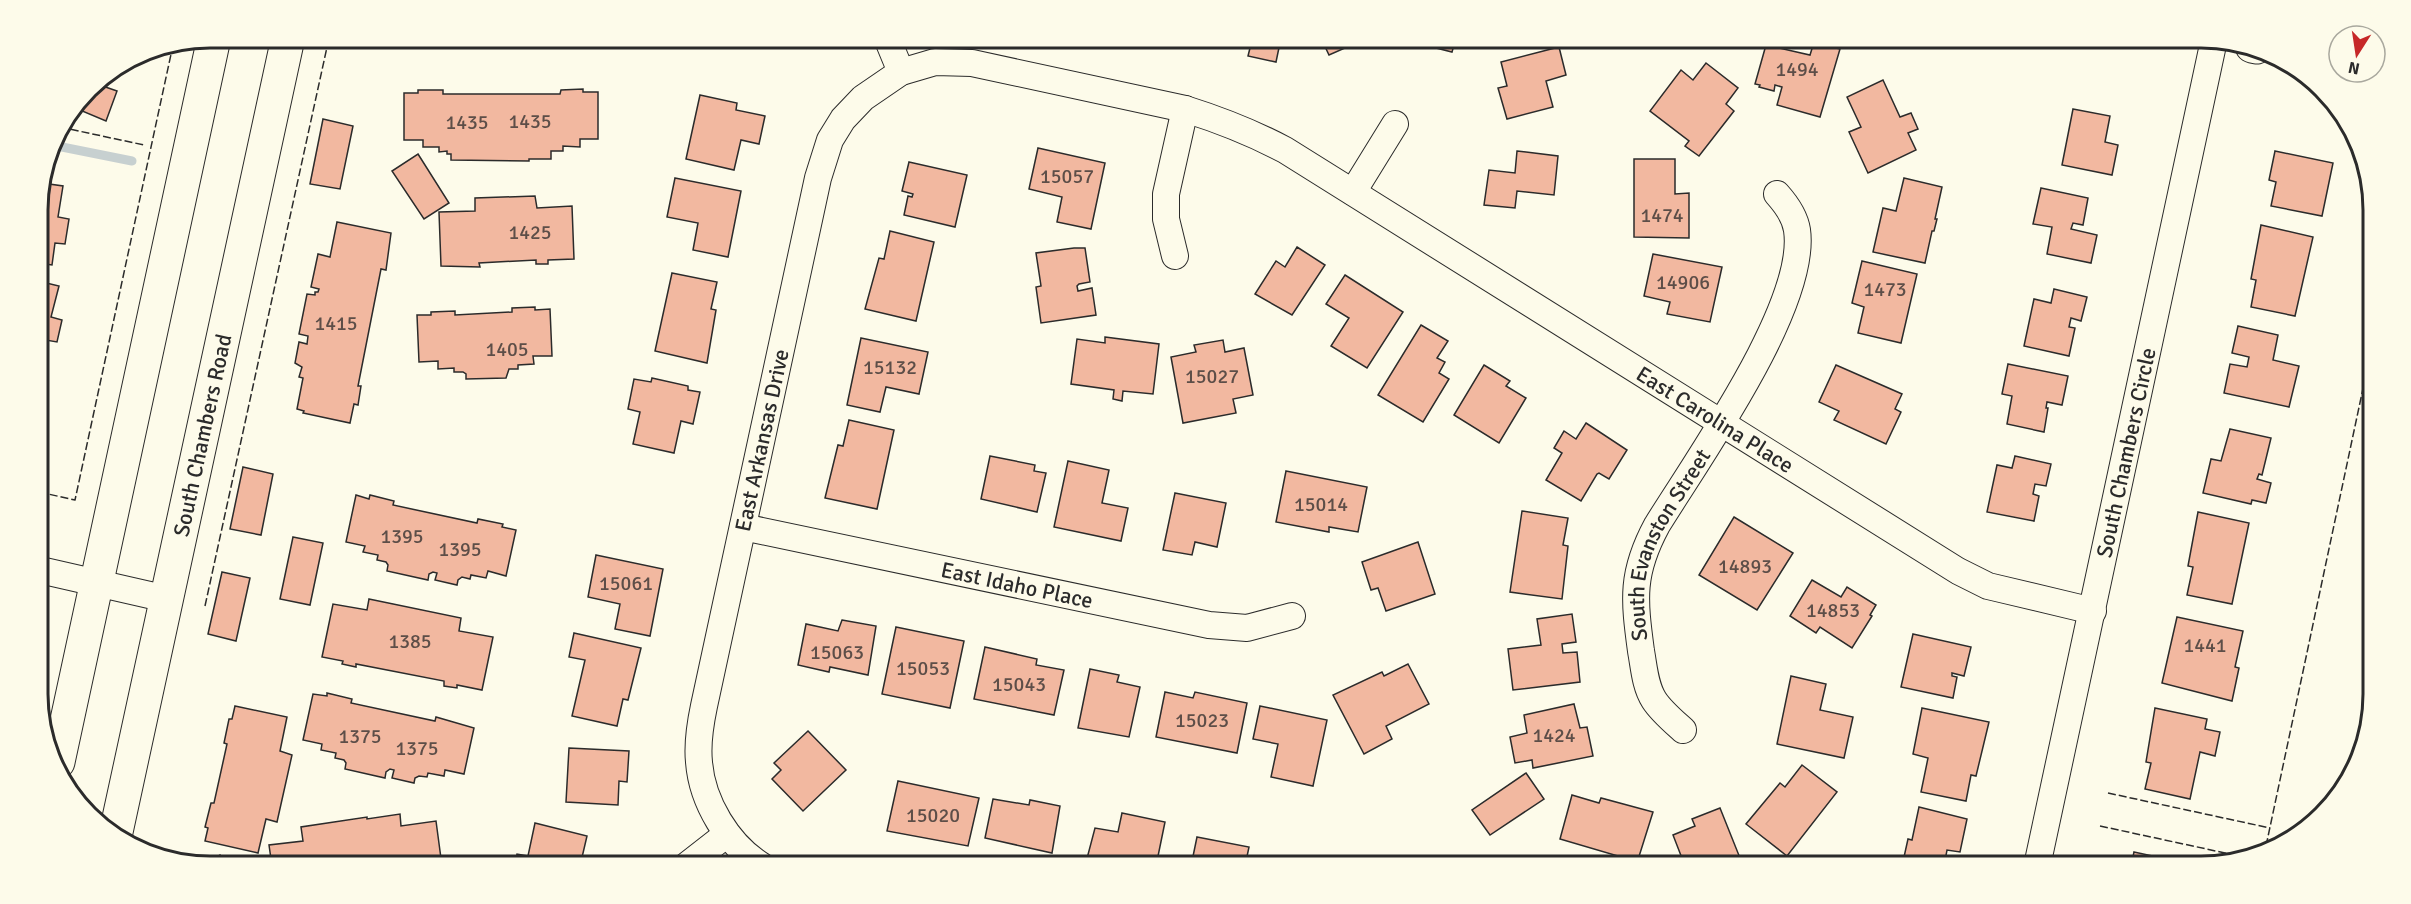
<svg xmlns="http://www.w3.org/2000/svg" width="2411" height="904" viewBox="0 0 2411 904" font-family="Signika,sans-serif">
<rect width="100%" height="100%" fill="#fdfbea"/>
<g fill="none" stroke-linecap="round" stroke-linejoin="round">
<polyline stroke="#c7d0d0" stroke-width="9" points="52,145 132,161"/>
</g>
<g fill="#f2b8a0" stroke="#2b2b2b" stroke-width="1.5">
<polygon points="1238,38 1281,38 1276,62 1248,56 1252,40"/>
<polygon points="1321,38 1359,38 1361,41 1329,55"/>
<polygon points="1422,38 1456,38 1452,52 1420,44"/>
<polygon points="1814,42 1840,49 1820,117 1777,105 1782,87 1775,85 1774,91 1759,87 1760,85 1755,84 1766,45 1810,55"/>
<polygon points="1559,47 1566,75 1546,81 1553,107 1507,119 1498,88 1507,86 1501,62"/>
<polygon points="1706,63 1738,88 1726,104 1734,111 1699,156 1685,146 1689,141 1650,111 1681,70 1693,80"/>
<polygon points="1883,80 1900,117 1911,113 1918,129 1908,133 1916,150 1868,173 1849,132 1861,127 1847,97"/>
<polygon points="94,83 117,91 106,121 75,108"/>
<polygon points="583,89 583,92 598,92 598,139 580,139 580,147 563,146 563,151 551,151 551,159 529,159 529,161 451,160 451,154 447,154 447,151 439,152 439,147 423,147 423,140 404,140 404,93 418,93 418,90 443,90 443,94 560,94 561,90"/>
<polygon points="700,95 737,103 736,110 765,116 759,144 741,140 734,170 686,159"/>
<polygon points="2073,109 2110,116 2105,142 2118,145 2112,175 2062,165"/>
<polygon points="323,119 353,126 340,189 310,184"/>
<polygon points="1038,148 1105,163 1091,229 1057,222 1062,197 1029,189"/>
<polygon points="1517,151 1558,156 1554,195 1517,191 1515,208 1484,205 1489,170 1515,173"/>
<polygon points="2275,151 2333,163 2322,216 2271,206 2276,182 2269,180"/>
<polygon points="418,154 449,203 424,219 392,171"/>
<polygon points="1634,159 1675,159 1675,194 1689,193 1689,238 1634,237"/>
<polygon points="909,162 967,175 955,227 904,215 908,196 912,197 913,194 902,191"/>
<polygon points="675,178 741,191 728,257 693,250 698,223 667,217"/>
<polygon points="1904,178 1942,187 1935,219 1937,219 1934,231 1932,231 1925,263 1873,252 1883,208 1896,211"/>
<polygon points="42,183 63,186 58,217 69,219 65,244 55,243 52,265 38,263 38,198"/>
<polygon points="2041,188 2088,198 2083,225 2073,223 2071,229 2097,235 2091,263 2047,254 2052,227 2033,224"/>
<polygon points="535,196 537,208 572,206 574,259 548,260 548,264 536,264 536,260 479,263 480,267 441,266 439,212 475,211 475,198"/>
<polygon points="337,222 391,233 386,270 381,269 358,386 361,386 358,405 354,404 350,423 303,413 304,411 297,409 303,378 299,377 302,367 295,363 299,342 307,344 308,336 299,334 307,294 315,295 315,292 318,292 319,289 311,287 318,254 330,257"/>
<polygon points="2261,225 2313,237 2295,316 2251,307 2256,280 2251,279"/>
<polygon points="890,231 934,242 916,321 865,309 879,258 884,259"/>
<polygon points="1297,247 1325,265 1292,315 1255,294 1276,261 1285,267"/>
<polygon points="1074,248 1085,248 1090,282 1079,284 1077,286 1078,291 1092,288 1096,315 1041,323 1036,287 1041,286 1036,253"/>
<polygon points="1653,254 1722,267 1710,322 1667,314 1670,302 1644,296"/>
<polygon points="1862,261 1917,274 1901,343 1858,333 1864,307 1852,303"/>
<polygon points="672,273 717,282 711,309 716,310 707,363 655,351"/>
<polygon points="1345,275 1403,312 1367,368 1331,346 1349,318 1326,304"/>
<polygon points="38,281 59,286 51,317 62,320 57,342 46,340 39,366"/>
<polygon points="2054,289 2087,297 2081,321 2071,318 2069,327 2075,328 2069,356 2024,346 2034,299 2051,303"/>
<polygon points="535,307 535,310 550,309 552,356 533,356 534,364 518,365 518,369 509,369 506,378 466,379 466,374 463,372 454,372 454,368 438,369 438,361 419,362 417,315 431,315 431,312 455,311 455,315 512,312 512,308"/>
<polygon points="1421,325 1448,341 1437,358 1445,362 1439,373 1449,379 1423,422 1378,395"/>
<polygon points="2238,326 2278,335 2273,360 2299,366 2289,407 2224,393 2230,364 2247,367 2249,357 2232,353"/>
<polygon points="1105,337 1159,344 1153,394 1123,391 1122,401 1113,399 1114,390 1071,384 1077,339 1105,343"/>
<polygon points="861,338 928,352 919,394 886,387 880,412 847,405"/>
<polygon points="1223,340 1225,352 1244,348 1253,395 1233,399 1236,413 1183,423 1171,357 1196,352 1194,345"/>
<polygon points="2008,364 2068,376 2062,405 2047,402 2046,408 2048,408 2044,432 2007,424 2012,396 2002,394"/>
<polygon points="1484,365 1510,381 1506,386 1526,398 1499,443 1454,415"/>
<polygon points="1836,365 1902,394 1895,409 1901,412 1886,444 1834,420 1839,411 1819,402"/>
<polygon points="652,378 688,386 688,390 700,392 693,424 681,421 674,453 633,444 640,412 628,409 634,379 651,382"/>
<polygon points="849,420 894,430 877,509 825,498 838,445 843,446"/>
<polygon points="1586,423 1627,450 1609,479 1599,473 1597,474 1581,501 1546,480 1562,453 1554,448 1564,431 1576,439"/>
<polygon points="2230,429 2271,438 2262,475 2259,474 2257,479 2271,483 2266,503 2252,500 2251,504 2203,493 2211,459 2221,461"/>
<polygon points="990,456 1035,465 1034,471 1046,473 1037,512 981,499"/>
<polygon points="2015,456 2051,464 2046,486 2035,484 2033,494 2039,496 2034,521 1987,512 1997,465 2012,468"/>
<polygon points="1068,461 1109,470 1102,503 1128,508 1121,541 1054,527"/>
<polygon points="243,467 273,474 261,535 230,529"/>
<polygon points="1286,471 1367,487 1358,532 1329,527 1329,532 1276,522"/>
<polygon points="1175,493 1226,503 1217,547 1195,542 1192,555 1163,550"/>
<polygon points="356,495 369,499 370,495 394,501 393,505 477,523 478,519 503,524 502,527 516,530 506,576 488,571 486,578 471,575 470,579 462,577 458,580 457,585 435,580 437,573 433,572 429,574 428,580 387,571 388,565 386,562 377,560 378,555 363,552 365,546 346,542"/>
<polygon points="1522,511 1568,518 1563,545 1568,546 1562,599 1510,592"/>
<polygon points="2198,512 2249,523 2232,604 2187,595 2193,567 2188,566"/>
<polygon points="1734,517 1793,553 1757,610 1699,575"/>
<polygon points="293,537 323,543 310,605 280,599"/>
<polygon points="1418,542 1435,594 1386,611 1378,588 1371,590 1362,562"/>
<polygon points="596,555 663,569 650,636 615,629 620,604 588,597"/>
<polygon points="222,572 250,578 236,641 208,634"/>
<polygon points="1812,580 1841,597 1847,587 1876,605 1870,615 1872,616 1852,648 1820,627 1816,633 1790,616"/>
<polygon points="369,599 461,618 459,631 493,637 482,690 457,685 457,688 444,686 444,681 356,664 356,667 342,664 343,661 322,657 333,604 367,610"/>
<polygon points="1572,614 1576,642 1562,644 1563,653 1577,652 1580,682 1513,690 1508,649 1541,645 1537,619"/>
<polygon points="2177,617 2243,631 2235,667 2239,668 2232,701 2162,683"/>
<polygon points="842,620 876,626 868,675 830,667 829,672 798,665 806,624 838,631"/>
<polygon points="896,627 964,641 950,708 882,694"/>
<polygon points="574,633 641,648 628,700 623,699 617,726 572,716 585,660 569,657"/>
<polygon points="1913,634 1971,647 1964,676 1952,673 1952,676 1957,677 1953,698 1901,687"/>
<polygon points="985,647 1037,659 1036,665 1064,670 1054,715 974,699"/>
<polygon points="1408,664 1429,704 1386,726 1392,739 1364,754 1333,695 1382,672 1384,676"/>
<polygon points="1090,669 1119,675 1117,682 1140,687 1129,737 1078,728"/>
<polygon points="1791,676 1826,684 1820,710 1853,717 1844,758 1777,744"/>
<polygon points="1165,692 1193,698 1195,692 1247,703 1237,753 1156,737"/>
<polygon points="327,693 352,699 351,703 435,721 436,717 474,728 464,774 445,770 444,776 428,773 427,777 419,776 415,778 414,783 392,778 394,770 390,769 386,772 385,778 345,769 346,763 344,760 335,758 336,753 321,750 322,744 303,740 313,694 327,696"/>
<polygon points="1574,704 1580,728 1587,727 1593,756 1533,768 1532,760 1515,763 1510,737 1527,733 1524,715"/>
<polygon points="235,706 287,717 280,751 292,755 277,822 266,819 258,853 205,841 208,828 205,827 211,803 214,803 227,744 224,743 229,719 232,719"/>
<polygon points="1260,706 1327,720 1313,786 1271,777 1278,744 1253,739"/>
<polygon points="1922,708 1989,722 1976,776 1971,775 1966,801 1921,792 1928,758 1913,754"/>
<polygon points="2155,708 2207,719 2205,729 2220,732 2215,756 2200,752 2190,799 2145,789 2151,763 2146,762"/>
<polygon points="808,731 846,770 803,811 772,779 781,770 774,763"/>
<polygon points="569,748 629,751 627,782 619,781 618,805 566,802"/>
<polygon points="1802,765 1837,792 1787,856 1746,824 1780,783 1785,787"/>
<polygon points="1526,773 1544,799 1490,835 1472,810"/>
<polygon points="898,781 979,798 968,846 887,831"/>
<polygon points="1572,795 1599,803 1601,798 1653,812 1636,866 1616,866 1618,856 1560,839"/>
<polygon points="993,799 1029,805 1030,800 1060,806 1052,853 985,838"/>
<polygon points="1919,807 1967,819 1960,852 1947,850 1944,866 1902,866 1908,839 1912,840"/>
<polygon points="1720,808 1742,863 1735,866 1685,866 1673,835 1695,826 1692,819"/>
<polygon points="1122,813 1165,822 1156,866 1085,866 1095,828 1118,832"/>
<polygon points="400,814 401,826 436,821 442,866 272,866 269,845 303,841 301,827 367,817 367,819"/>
<polygon points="535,823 587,836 580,866 514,866 517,854 528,856"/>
<polygon points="1197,837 1249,847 1245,866 1191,866"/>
<polygon points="2134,852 2185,863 2184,866 2131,866"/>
<polygon points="220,855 228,866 203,865"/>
<polygon points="1314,856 1356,865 1355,866 1312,866"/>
<polygon points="1273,862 1294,866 1272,866"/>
</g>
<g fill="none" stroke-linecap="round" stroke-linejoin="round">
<defs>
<g id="minor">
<polyline points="887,38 901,72"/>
<polyline points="1353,192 1395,124"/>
<polyline points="1175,256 1166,219 1166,194 1185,109"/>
<path id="s1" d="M 743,527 L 1209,625 L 1247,628 L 1292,616"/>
<polyline points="40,570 167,599"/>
<path id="s2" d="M 1683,730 C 1673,721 1661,711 1654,700 C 1645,686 1644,667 1641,651 C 1634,599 1631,573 1657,525 C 1697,460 1808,305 1797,230 C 1795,217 1786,204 1777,194"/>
<polyline points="686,866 727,834"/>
<path id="s3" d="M 762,866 C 728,845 702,802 699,762 C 697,743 700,725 704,706 L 818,178 L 830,140 L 843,119 L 863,98 L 901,72 L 935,62 L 972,63 L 1185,109 C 1220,120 1253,133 1285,150 L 1958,571 L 1988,586 L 2093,611"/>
<path id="s4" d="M 2037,866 L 2214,40"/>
</g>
<polyline id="tertiary" points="2252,46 2257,47"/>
<g id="primary">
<polyline points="58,762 214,38"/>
<path id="s5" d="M 116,832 L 288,38"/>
</g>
</defs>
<use href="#minor" stroke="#2b2b2b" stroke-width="28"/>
<use href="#tertiary" stroke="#2b2b2b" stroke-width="35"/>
<use href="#primary" stroke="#2b2b2b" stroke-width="35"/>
<use href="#minor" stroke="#fdfbea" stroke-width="26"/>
<use href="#tertiary" stroke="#fdfbea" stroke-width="33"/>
<use href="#primary" stroke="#fdfbea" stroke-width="33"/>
<g stroke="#2b2b2b" stroke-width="1.5" stroke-dasharray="8 3" stroke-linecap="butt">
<polyline points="60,127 144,145"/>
<polyline points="39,492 75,500 173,45"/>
<polyline points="205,606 329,38"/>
<polyline points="2108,793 2270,828"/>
<polyline points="2100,826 2239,856"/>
<polyline points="2266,846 2372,346"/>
</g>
</g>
<g text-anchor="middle" stroke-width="4.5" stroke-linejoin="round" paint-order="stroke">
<g font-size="20" fill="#5d4e48">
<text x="1797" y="76">1494</text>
<text x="530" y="128">1435</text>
<text x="467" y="129">1435</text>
<text x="1067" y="183">15057</text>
<text x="1662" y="222">1474</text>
<text x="530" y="239">1425</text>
<text x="1683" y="289">14906</text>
<text x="1885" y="296">1473</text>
<text x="336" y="330">1415</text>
<text x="507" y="356">1405</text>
<text x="890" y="374">15132</text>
<text x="1212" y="383">15027</text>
<text x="1321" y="511">15014</text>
<text x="402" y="543">1395</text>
<text x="460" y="556">1395</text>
<text x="1745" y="573">14893</text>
<text x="626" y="590">15061</text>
<text x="1833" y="617">14853</text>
<text x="410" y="648">1385</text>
<text x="2205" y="652">1441</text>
<text x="837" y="659">15063</text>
<text x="923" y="675">15053</text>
<text x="1019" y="691">15043</text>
<text x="1202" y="727">15023</text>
<text x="1554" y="742">1424</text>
<text x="360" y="743">1375</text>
<text x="417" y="755">1375</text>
<text x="933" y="822">15020</text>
</g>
<g font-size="22" fill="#2b2b2b" stroke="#fdfbea">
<text dy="8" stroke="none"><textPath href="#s3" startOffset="1768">East Carolina Place</textPath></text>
<text dy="8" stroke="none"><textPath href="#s5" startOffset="406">South Chambers Road</textPath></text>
<text dy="8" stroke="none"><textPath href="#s3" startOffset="454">East Arkansas Drive</textPath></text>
<text dy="8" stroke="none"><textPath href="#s4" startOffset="423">South Chambers Circle</textPath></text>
<text dy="8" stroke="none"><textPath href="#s2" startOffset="207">South Evanston Street</textPath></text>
<text dy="8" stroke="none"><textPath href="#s1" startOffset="280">East Idaho Place</textPath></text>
</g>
</g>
<path d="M0 0H2411V904H0ZM210 48H2201A162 162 0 0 1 2363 210V694A162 162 0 0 1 2201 856H210A162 162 0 0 1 48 694V210A162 162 0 0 1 210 48Z" fill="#fdfbea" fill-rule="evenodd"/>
<path fill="none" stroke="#2b2b2b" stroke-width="3" d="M210 48H2201A162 162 0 0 1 2363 210V694A162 162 0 0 1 2201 856H210A162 162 0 0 1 48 694V210A162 162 0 0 1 210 48Z"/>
<g transform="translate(2357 54) rotate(192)"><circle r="28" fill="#fdfbea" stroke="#a9a89e" stroke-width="1.5"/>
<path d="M0-4.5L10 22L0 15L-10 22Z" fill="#c62828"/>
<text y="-9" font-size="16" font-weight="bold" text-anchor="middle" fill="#2b2b2b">N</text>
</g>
</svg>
